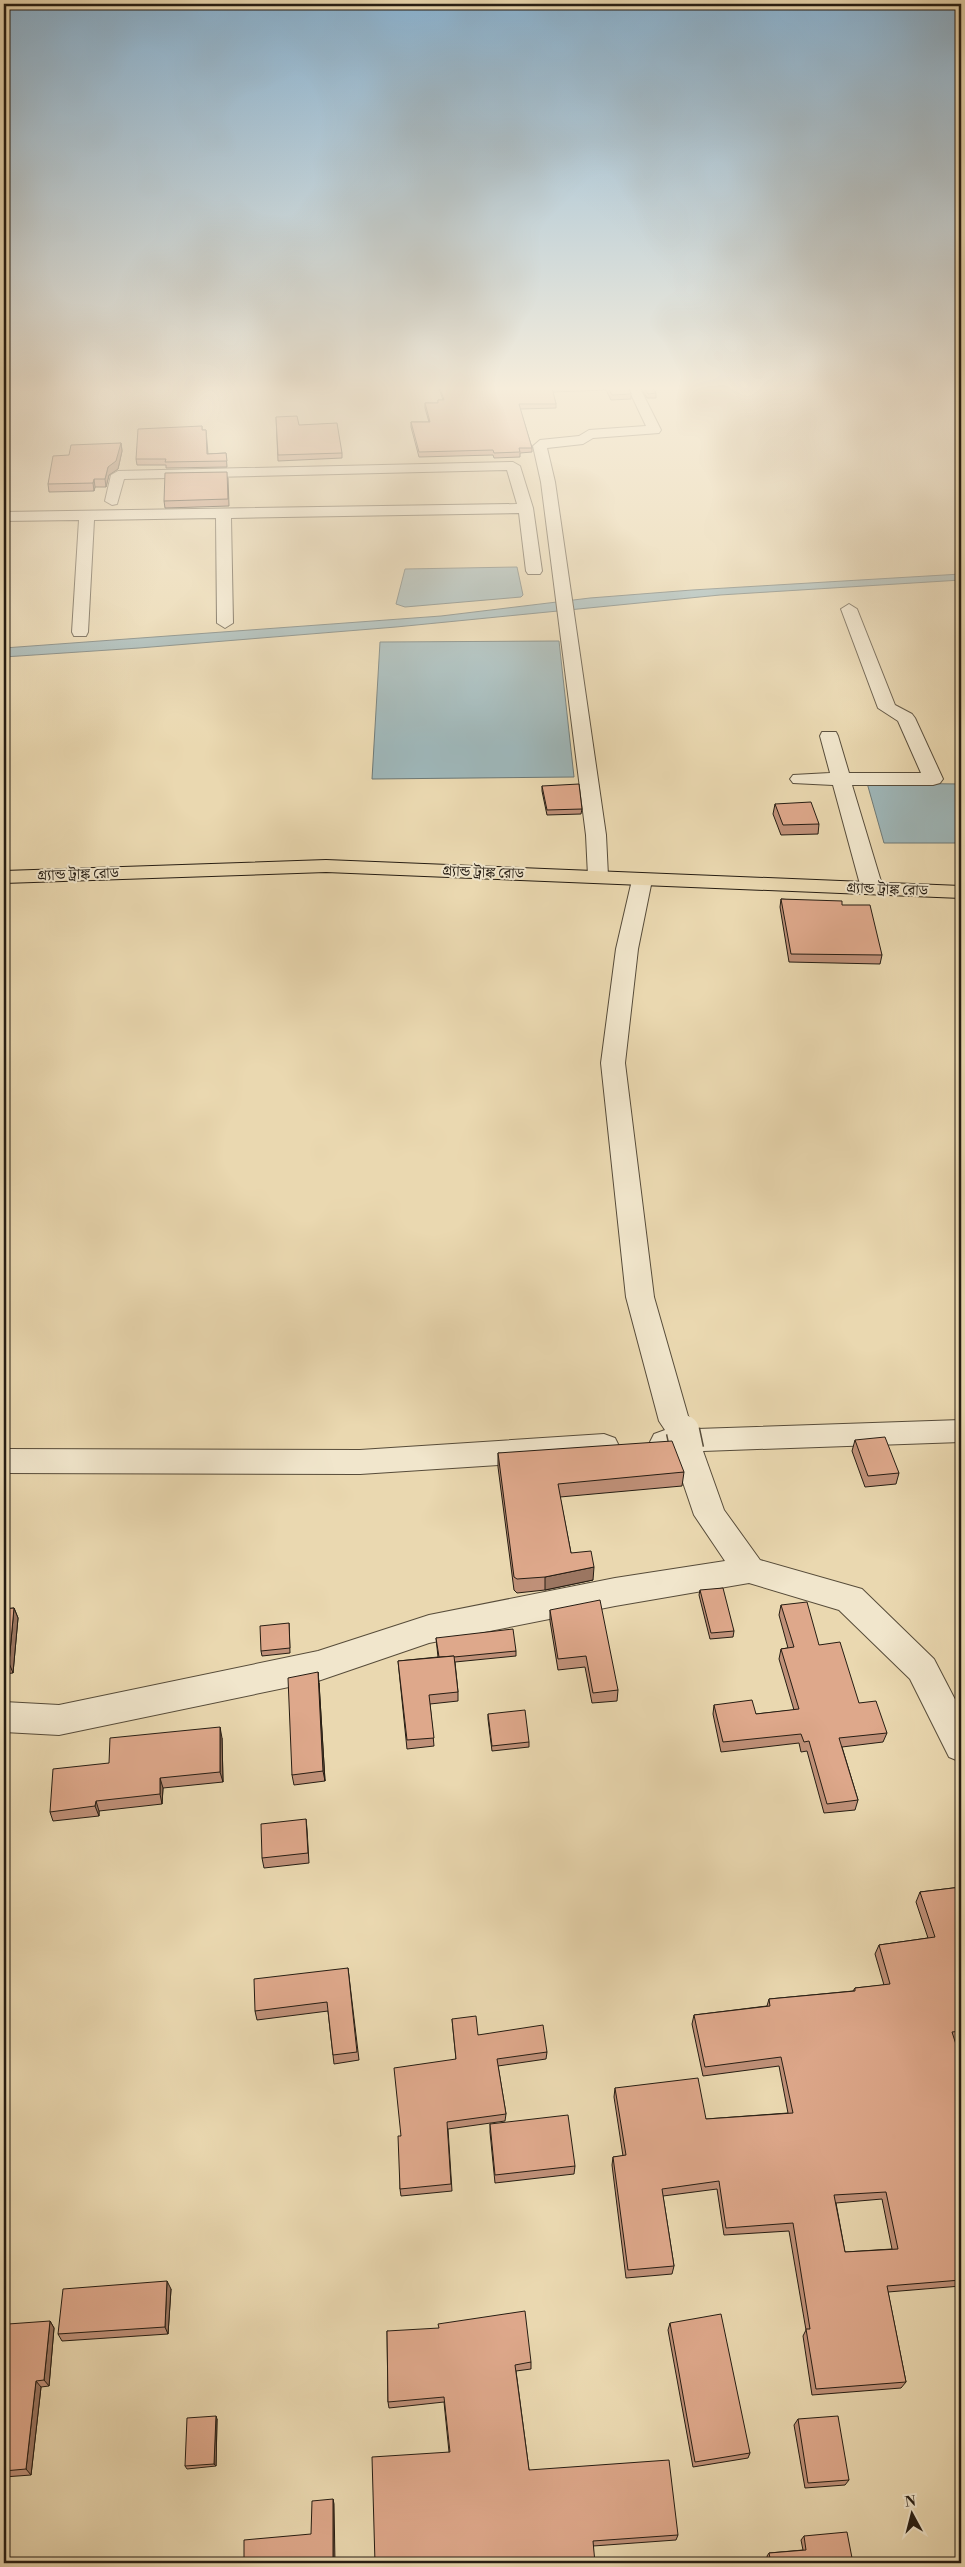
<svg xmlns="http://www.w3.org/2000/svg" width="965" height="2567" viewBox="0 0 965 2567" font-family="'Libre Bodoni','Noto Serif Bengali',serif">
<rect width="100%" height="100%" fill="#ead8b0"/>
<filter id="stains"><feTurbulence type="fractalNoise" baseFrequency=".004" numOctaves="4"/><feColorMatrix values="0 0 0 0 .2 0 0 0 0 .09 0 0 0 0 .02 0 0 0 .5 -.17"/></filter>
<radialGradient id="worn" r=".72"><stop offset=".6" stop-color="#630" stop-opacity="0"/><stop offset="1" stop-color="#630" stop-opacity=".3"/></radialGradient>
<g fill="#9eb6b8" stroke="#6e7976">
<polygon points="517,567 523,595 521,597 405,607 396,604 405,569"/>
<polygon points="961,574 961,580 720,595 396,627 139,648 4,657 4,648 441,616 590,598 692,590"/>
<polygon points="559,641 574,777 372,779 380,642"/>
<polygon points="867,783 961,784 961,843 884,843"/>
</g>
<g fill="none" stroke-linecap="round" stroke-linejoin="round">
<defs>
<g id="minor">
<polygon points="628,388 640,388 661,430 659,433 593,438 583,444 547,448 555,482 606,835 608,876 605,880 598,882 591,880 588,876 586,835 541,482 533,446 540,440 579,436 589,430 646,426"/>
<polygon points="513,462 520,466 533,508 542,571 540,574 528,574 526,571 519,513 231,518 233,623 225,628 217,623 216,518 94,520 88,632 86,636 74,636 72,632 79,520 4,521 4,512 517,504 507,470 124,479 117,504 112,505 105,501 111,475 118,471"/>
<polygon points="849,604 857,609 895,705 912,714 915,718 943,779 940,783 933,785 852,785 883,888 879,892 872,894 865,892 861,888 833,785 793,783 790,779 793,775 830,773 820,736 822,732 836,732 838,736 849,773 921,773 898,721 878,708 841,609"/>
<polygon points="642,874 649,876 652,880 638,949 625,1063 654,1297 688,1416 697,1429 961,1420 961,1442 703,1451 724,1510 760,1560 862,1589 934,1659 961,1711 961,1762 949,1757 910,1679 839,1610 749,1583 615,1606 429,1643 318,1681 59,1735 4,1732 4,1702 59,1705 318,1651 429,1615 615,1578 725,1561 694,1515 673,1453 654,1450 650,1442 654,1434 665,1430 659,1421 626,1297 601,1063 616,949 632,880 635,876"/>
<polygon points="604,1434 615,1438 619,1446 615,1454 604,1458 360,1474 4,1473 4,1449 360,1450"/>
</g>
<polygon id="highway" points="326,860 961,886 961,898 326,872 4,883 4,871"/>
</defs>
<use href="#minor" stroke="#574c3a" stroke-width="2"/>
<use href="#highway" stroke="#261d13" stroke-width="2"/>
<use href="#minor" fill="#f1e6cc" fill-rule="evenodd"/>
<use href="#highway" fill="#ead8b0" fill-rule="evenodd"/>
<defs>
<polyline id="minor-bridge" points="683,1431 687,1450"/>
</defs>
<use href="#minor-bridge" stroke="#574c3a" stroke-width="35" stroke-linecap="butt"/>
<use href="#minor-bridge" stroke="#f1e6cc" stroke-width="32"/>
</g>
<g fill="#bf9078" stroke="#261d13" fill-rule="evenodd">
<polygon points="439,388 629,388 631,394 631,399 611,400 606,390 553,392 556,404 556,408 520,409 532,448 532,452 520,453 520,457 494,458 493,455 419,457 411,427 411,422 429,422 425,408 425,403 438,403 438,400 443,400"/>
<polygon points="641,388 653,388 656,393 656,398 647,398"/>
<polygon points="276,417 342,453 342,458 278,461"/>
<polygon points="202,426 202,430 206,430 208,454 226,453 227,467 166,468 166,465 137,465 136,459"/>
<polygon points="121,443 122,451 118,469 109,475 106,487 95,487 94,491 49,492 48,484 69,455"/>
<polygon points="228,478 229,506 165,508 164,501"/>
<polygon points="542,786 582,809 581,814 547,815 542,791"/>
<polygon points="775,804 819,824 818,834 781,835 773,814"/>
<polygon points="781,899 842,905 882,955 880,964 789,962 780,907"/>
<polygon points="855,1440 899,1473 896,1484 865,1487 852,1451"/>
<polygon points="498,1453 684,1472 682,1486 560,1497 571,1553 593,1580 545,1590 517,1593 514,1590 498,1467"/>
<polygon points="700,1590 734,1631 733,1637 710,1639 699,1595"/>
<polygon points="781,1605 819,1645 859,1703 887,1733 883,1742 842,1747 858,1800 855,1810 824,1813 807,1751 801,1752 799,1743 721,1752 713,1714 714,1705 756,1714 794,1710 779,1659 781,1649 788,1648 779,1615"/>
<polygon points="14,1608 18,1618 13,1673 4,1674 4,1609"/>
<polygon points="550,1610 618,1690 617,1701 592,1703 585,1667 558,1670 550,1621"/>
<polygon points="289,1623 290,1653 262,1656 261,1651"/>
<polygon points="436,1638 516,1651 516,1656 455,1662 458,1692 458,1701 430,1704 434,1746 407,1749 398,1661 438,1657"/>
<polygon points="319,1683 325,1781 294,1785 292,1775"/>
<polygon points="488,1714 529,1742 529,1747 492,1751 488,1719"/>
<polygon points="222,1738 223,1782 163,1788 162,1804 99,1811 99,1816 53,1821 50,1812 109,1763"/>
<polygon points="306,1819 307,1829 309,1863 264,1868 262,1858"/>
<path d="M 961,1887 L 961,2039 L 955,2040 L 961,2060 L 961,2286 L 888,2292 L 906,2382 L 901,2388 L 812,2395 L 803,2336 L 806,2330 L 789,2231 L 724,2235 L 717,2189 L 663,2196 L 674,2266 L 672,2274 L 626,2278 L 612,2165 L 613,2157 L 623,2156 L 614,2097 L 615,2088 L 706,2119 L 788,2113 L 779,2066 L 703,2076 L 692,2024 L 694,2015 L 767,2006 L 769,1999 L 853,1991 L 855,1988 L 884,1985 L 875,1954 L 879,1945 L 928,1938 L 916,1902 L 920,1892 ZM 882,2199 L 892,2249 L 845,2252 L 836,2203 Z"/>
<polygon points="348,1968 359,2060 334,2064 328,2011 257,2020 255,2011"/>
<polygon points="452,2019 478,2035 547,2052 546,2059 498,2066 506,2114 505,2121 448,2129 452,2191 401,2196 400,2189 401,2136 456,2059"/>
<polygon points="490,2124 575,2166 574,2174 495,2183 490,2132"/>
<polygon points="171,2289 168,2334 62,2341 58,2334"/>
<polygon points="50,2321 54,2328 49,2386 41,2387 31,2475 4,2477 4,2362"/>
<polygon points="670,2323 750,2453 748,2458 693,2467 668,2330"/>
<polygon points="387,2331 531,2362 531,2369 516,2371 529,2470 678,2535 676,2540 593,2546 594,2563 375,2563 449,2452 444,2402 389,2408 388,2402"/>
<polygon points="217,2419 216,2466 187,2469 185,2466"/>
<polygon points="798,2419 849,2480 845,2485 805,2488 794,2425"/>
<polygon points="804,2536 853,2563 768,2563 767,2556 769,2553 803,2550 801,2540"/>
</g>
<g fill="#9b7661" stroke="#261d13">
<polygon points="121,443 122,451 118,469 109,475 106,487 105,479 108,467"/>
<polygon points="94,479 95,487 94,491 93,483"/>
<polygon points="594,1567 593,1580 545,1590 545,1577"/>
<polygon points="14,1608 18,1618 13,1673 9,1663"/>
<polygon points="318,1672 319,1683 325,1781 323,1771"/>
<polygon points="220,1727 222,1738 223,1782 220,1772"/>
<polygon points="160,1778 163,1788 162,1804 160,1794"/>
<polygon points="96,1801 99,1811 99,1816 95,1806"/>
<polygon points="167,2281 171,2289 168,2334 165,2327"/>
<polygon points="50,2321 54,2328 49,2386 44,2380"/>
<polygon points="36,2381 41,2387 31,2475 26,2469"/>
<polygon points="216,2416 217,2419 216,2466 214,2464"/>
<polygon points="333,2499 334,2504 335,2563 333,2563"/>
</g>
<g fill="#dea88b" stroke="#261d13" fill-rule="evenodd">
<polygon points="440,388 552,388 556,404 519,404 532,448 519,448 520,452 494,453 493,450 419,452 411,422 430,422 425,403 438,403 438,400 444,400"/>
<polygon points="608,388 629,388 631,394 612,395"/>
<polygon points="644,388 653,388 656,393 648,394"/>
<polygon points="297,416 299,425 337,423 342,453 278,455 276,417"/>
<polygon points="202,426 202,430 206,430 207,454 226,453 227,461 165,462 166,459 136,459 138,429"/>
<polygon points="121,443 116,461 108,467 105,479 94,479 93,483 48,484 53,456 69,455 71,445"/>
<polygon points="227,472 228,499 164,501 165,473"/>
<polygon points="579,784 582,809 547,810 542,786"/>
<polygon points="811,802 819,824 783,825 775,804"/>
<polygon points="781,899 842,901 842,905 870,905 882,955 791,954"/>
<polygon points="885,1437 899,1473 868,1476 855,1440"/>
<polygon points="672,1441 684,1472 558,1484 571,1553 591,1551 594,1567 545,1577 517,1579 514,1577 498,1453"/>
<polygon points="723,1588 734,1631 711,1633 700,1590"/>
<polygon points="600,1600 618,1690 593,1693 586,1656 558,1659 550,1610"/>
<polygon points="807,1602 819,1645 840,1642 859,1703 876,1701 887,1733 839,1738 858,1800 827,1804 809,1741 804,1742 801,1734 723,1742 714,1705 752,1700 756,1714 799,1709 781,1649 794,1647 781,1605"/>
<polygon points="14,1608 9,1663 4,1664 4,1609"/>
<polygon points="289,1623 290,1648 261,1651 260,1626"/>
<polygon points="513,1629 516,1651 454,1657 454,1656 439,1657 436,1638"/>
<polygon points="454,1656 458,1692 429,1695 434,1738 407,1740 398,1661"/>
<polygon points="318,1672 323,1771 292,1775 288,1678"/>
<polygon points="525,1710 529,1742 492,1746 488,1714"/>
<polygon points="220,1727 220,1772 160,1778 160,1794 96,1801 95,1806 50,1812 53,1769 109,1763 110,1738"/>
<polygon points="306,1819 308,1853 262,1858 261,1824"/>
<path d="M 961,1887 L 961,2031 L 952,2032 L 961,2060 L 961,2280 L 887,2286 L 906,2382 L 816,2389 L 806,2329 L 810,2329 L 793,2223 L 726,2228 L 719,2181 L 662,2189 L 674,2266 L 628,2270 L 613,2157 L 626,2155 L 615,2088 L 698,2078 L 706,2119 L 793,2113 L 781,2057 L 705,2067 L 694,2015 L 770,2006 L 769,1999 L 855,1991 L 855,1988 L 890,1984 L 879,1945 L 935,1937 L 920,1892 ZM 886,2192 L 898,2249 L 845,2252 L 834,2195 Z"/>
<polygon points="348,1968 357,2052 333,2055 327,2002 255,2011 254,1979"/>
<polygon points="476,2016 478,2035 543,2025 547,2052 497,2059 506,2114 447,2122 451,2184 400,2189 398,2136 401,2136 394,2068 456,2059 452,2019"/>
<polygon points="568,2115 575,2166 495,2175 490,2124"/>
<polygon points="167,2281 165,2327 58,2334 63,2289"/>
<polygon points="525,2311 531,2362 515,2365 529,2470 669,2460 678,2535 593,2541 595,2563 375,2563 372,2457 450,2452 444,2397 388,2402 387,2331 439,2328 438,2324"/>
<polygon points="721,2314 750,2453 695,2462 670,2323"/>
<polygon points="50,2321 44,2380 36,2381 26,2469 4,2471 4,2362 8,2324"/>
<polygon points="216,2416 214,2464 185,2466 187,2418"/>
<polygon points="838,2416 849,2480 808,2483 798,2419"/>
<polygon points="333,2499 333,2563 244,2563 244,2540 311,2534 312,2501"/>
<polygon points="847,2532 853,2563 771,2563 769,2553 806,2550 804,2536"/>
</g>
<linearGradient id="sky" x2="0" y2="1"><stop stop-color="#8ab5d5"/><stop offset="0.52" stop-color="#f6eddb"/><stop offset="1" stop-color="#f6eddb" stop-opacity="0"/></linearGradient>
<rect width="965" height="747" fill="url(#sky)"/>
<g text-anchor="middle" stroke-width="4" stroke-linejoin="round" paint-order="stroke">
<g font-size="15" fill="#261d13" stroke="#f1e6cc">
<text transform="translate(483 872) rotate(2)" y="5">গ্র্যান্ড ট্রাঙ্ক রোড</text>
<text transform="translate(78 874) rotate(-2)" y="5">গ্র্যান্ড ট্রাঙ্ক রোড</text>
<text transform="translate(887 889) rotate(2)" y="5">গ্র্যান্ড ট্রাঙ্ক রোড</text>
</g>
</g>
<rect width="965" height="2567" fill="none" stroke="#ead8b0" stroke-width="20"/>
<rect x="5" y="5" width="955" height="2557" fill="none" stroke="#261d13" stroke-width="2.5"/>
<rect x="10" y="10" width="945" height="2547" fill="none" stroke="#261d13"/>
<g transform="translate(912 2514) rotate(353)" stroke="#f1e6cc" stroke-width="4" paint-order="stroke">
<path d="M0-4L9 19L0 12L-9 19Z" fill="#261d13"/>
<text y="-8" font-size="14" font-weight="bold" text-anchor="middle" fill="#261d13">N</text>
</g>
<rect width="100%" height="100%" filter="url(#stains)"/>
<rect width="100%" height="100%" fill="url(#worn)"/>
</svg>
